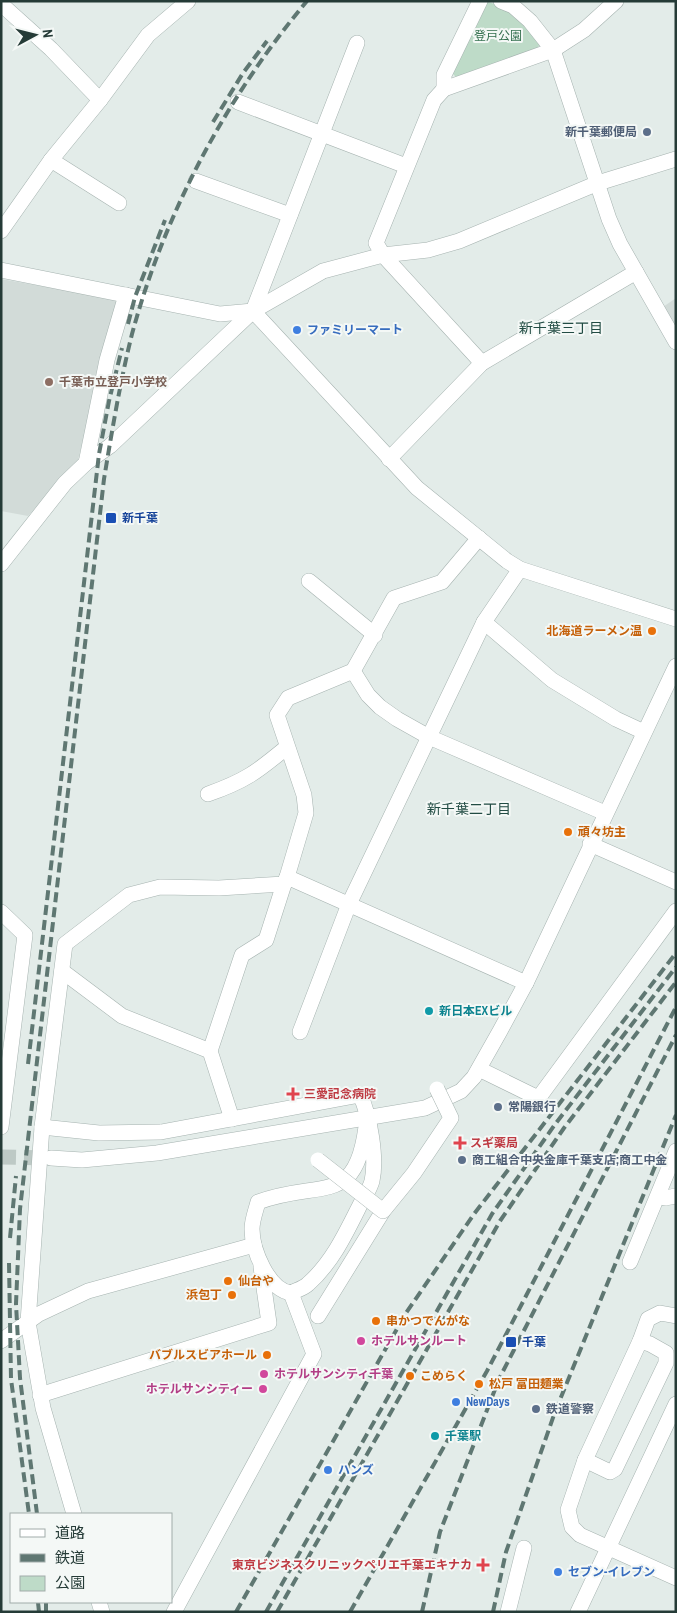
<svg xmlns="http://www.w3.org/2000/svg" width="677" height="1613" viewBox="0 0 677 1613" font-family="'Archivo Narrow','Noto Sans JP',sans-serif">
<rect width="100%" height="100%" fill="#e3ece9"/>
<g fill="#d2dbd8">
<polygon points="1,279 114,299 117,304 78,460 28,516 1,511"/>
<polygon points="676,298 676,327 663,307"/>
</g>
<polygon fill="#bedbc8" points="485,1 511,9 540,44 534,53 456,77 452,73"/>
<g fill="none" stroke-linecap="round" stroke-linejoin="round">
<polyline stroke="#bdc9c5" stroke-width="15" stroke-dasharray="15 8" stroke-linecap="butt" points="1,1157 51,1158"/>
<defs>
<g id="minor">
<polyline points="501,1 513,6 530,21 553,50 609,219 620,244 676,342"/>
<polyline points="1,4 51,49 100,100"/>
<polyline points="444,89 444,75 480,1"/>
<polyline points="238,102 406,166"/>
<polyline points="51,160 119,203"/>
<polyline points="196,181 290,215"/>
<polyline points="1,231 51,160 100,100 148,35 188,1"/>
<polyline points="1,270 220,314 253,311"/>
<polyline points="253,311 417,488 507,561 520,569 676,619"/>
<polyline points="253,311 357,43"/>
<polyline points="482,363 383,255 376,243 434,100 444,89 553,50 584,30 616,1"/>
<polyline points="389,459 482,363 636,272"/>
<polyline points="86,463 107,360 126,295"/>
<polyline points="1,564 65,483 86,463 110,446 253,311 323,271 383,255 428,250 459,241 598,183 676,159"/>
<polyline points="309,581 375,635"/>
<polyline points="484,622 552,680 616,719 644,732"/>
<polyline points="353,671 368,695 380,707 397,719 429,737 605,813"/>
<path d="M 208,794 C 245,781 257,772 287,747"/>
<polyline points="590,844 676,882"/>
<polyline points="287,877 306,813 304,795 277,715 288,698 353,671 394,598 442,582 479,538"/>
<polyline points="1,912 25,935 1,1127"/>
<polyline points="62,971 122,1016 210,1051"/>
<polyline points="300,1032 349,904 484,622 520,569"/>
<polyline points="479,1069 536,1097 540,1096 676,911"/>
<polyline points="232,1119 210,1051 242,955 266,940 284,884"/>
<path d="M 42,1127 L 99,1133 L 161,1132 L 360,1095 C 370,1115 377,1159 372,1181 C 370,1189 364,1197 360,1205 C 346,1233 332,1263 308,1284 C 304,1288 297,1290 291,1293 C 268,1290 252,1249 252,1229 C 252,1220 256,1210 258,1202 C 322,1178 358,1210 367,1118"/>
<polyline points="51,1158 82,1160 157,1153 425,1108 461,1091 474,1077 500,1031 526,983 676,666"/>
<polyline points="660,1193 665,1198 676,1196"/>
<polyline points="630,1262 676,1151"/>
<polyline points="318,1316 383,1211"/>
<polyline points="676,1316 660,1313 648,1319 640,1341 585,1460 568,1510 572,1527 580,1535 676,1578"/>
<polyline points="1,1341 39,1314 88,1291 254,1245"/>
<polyline points="40,1395 269,1323 261,1267"/>
<polyline points="585,1460 610,1472 615,1469 666,1363 666,1353 650,1344 640,1341"/>
<polyline points="74,1514 43,1408 28,1322 42,1127 65,944 129,895 160,887 219,888 284,884 287,877 526,983"/>
<polyline points="99,1602 102,1612"/>
<polyline points="174,1612 314,1354 291,1293"/>
<polyline points="508,1612 524,1548"/>
<polyline points="578,1612 676,1404"/>
</g>
</defs>
<use href="#minor" stroke="#a6b3b0" stroke-width="16"/>
<use href="#minor" stroke="#fff" stroke-width="15"/>
<g stroke="#5f7772" stroke-width="4" stroke-dasharray="10 5" stroke-linecap="butt">
<polyline points="213,122 243,73 267,41"/>
<polyline points="128,324 135,297 165,220"/>
<polyline points="28,1064 99,454 109,401 122,348"/>
<polyline points="10,1238 16,1176"/>
<polyline points="9,1263 11,1379 29,1514"/>
<path d="M 37,1514 L 20,1378 L 16,1304 L 20,1209 L 104,479 C 112,431 120,382 132,334 C 165,212 226,98 307,1"/>
<polyline points="38,1602 39,1612"/>
<polyline points="46,1602 46,1612"/>
<polyline points="236,1612 406,1313 474,1214 676,953"/>
<polyline points="266,1612 492,1214 556,1123 676,967"/>
<polyline points="277,1612 500,1221 564,1128 676,982"/>
<polyline points="350,1612 487,1371 676,1007"/>
<polyline points="422,1612 440,1532 499,1379 676,1035"/>
<polyline points="493,1612 506,1552 555,1412 676,1115"/>
</g>
<defs>
<polyline id="minor-bridge" points="318,1160 383,1211 414,1173 451,1118 437,1089"/>
</defs>
<use href="#minor-bridge" stroke="#a6b3b0" stroke-width="16" stroke-linecap="butt"/>
<use href="#minor-bridge" stroke="#fff" stroke-width="15"/>
</g>
<g fill="#5c6f8a" stroke="#f4f8f6" stroke-width="2">
<circle cx="647" cy="132" r="5"/>
<circle cx="498" cy="1107" r="5"/>
<circle cx="462" cy="1160" r="5"/>
<circle cx="536" cy="1409" r="5"/>
</g>
<g fill="#3f7fe0" stroke="#f4f8f6" stroke-width="2">
<circle cx="297" cy="330" r="5"/>
<circle cx="456" cy="1402" r="5"/>
<circle cx="328" cy="1470" r="5"/>
<circle cx="558" cy="1572" r="5"/>
</g>
<circle fill="#8d6e63" stroke="#f4f8f6" stroke-width="2" cx="49" cy="382" r="5"/>
<g fill="#1a4fb4" stroke="#f4f8f6" stroke-width="2">
<rect x="105" y="512" width="12" height="12" rx="2.5"/>
<rect x="505" y="1336" width="12" height="12" rx="2.5"/>
</g>
<g fill="#e8710a" stroke="#f4f8f6" stroke-width="2">
<circle cx="652" cy="631" r="5"/>
<circle cx="568" cy="832" r="5"/>
<circle cx="228" cy="1281" r="5"/>
<circle cx="232" cy="1295" r="5"/>
<circle cx="376" cy="1321" r="5"/>
<circle cx="267" cy="1355" r="5"/>
<circle cx="410" cy="1376" r="5"/>
<circle cx="479" cy="1384" r="5"/>
</g>
<g fill="#0f9aa8" stroke="#f4f8f6" stroke-width="2">
<circle cx="429" cy="1011" r="5"/>
<circle cx="435" cy="1436" r="5"/>
</g>
<g fill="#e0444e" stroke="#f4f8f6" stroke-width="2">
<path d="M290.5 1086.5h5v5h5v5h-5v5h-5v-5h-5v-5h5z"/>
<path d="M457.5 1135.5h5v5h5v5h-5v5h-5v-5h-5v-5h5z"/>
<path d="M480.5 1557.5h5v5h5v5h-5v5h-5v-5h-5v-5h5z"/>
</g>
<g fill="#d1479c" stroke="#f4f8f6" stroke-width="2">
<circle cx="361" cy="1341" r="5"/>
<circle cx="264" cy="1374" r="5"/>
<circle cx="263" cy="1389" r="5"/>
</g>
<g text-anchor="middle" stroke-width="4" stroke-linejoin="round" paint-order="stroke">
<g font-size="12" fill="#336f4e" stroke="#f4f8f6">
<text x="498" y="40">登戸公園</text>
</g>
<g font-size="12" font-weight="bold" fill="#4e5e75" stroke="#f4f8f6" text-anchor="start">
<text x="637" y="136" text-anchor="end">新千葉郵便局</text>
<text x="508" y="1111">常陽銀行</text>
<text x="472" y="1164">商工組合中央金庫千葉支店;商工中金</text>
<text x="546" y="1413">鉄道警察</text>
</g>
<g font-size="12" font-weight="bold" fill="#366cbe" stroke="#f4f8f6" text-anchor="start">
<text x="307" y="334">ファミリーマート</text>
<text x="466" y="1406">NewDays</text>
<text x="338" y="1474">ハンズ</text>
<text x="568" y="1576">セブン-イレブン</text>
</g>
<g font-size="12" font-weight="bold" fill="#785e54" stroke="#f4f8f6" text-anchor="start">
<text x="59" y="386">千葉市立登戸小学校</text>
</g>
<g font-size="12" font-weight="bold" fill="#164399" stroke="#f4f8f6" text-anchor="start">
<text x="122" y="522">新千葉</text>
<text x="522" y="1346">千葉</text>
</g>
<g font-size="12" font-weight="bold" fill="#c56008" stroke="#f4f8f6" text-anchor="start">
<text x="642" y="635" text-anchor="end">北海道ラーメン温</text>
<text x="578" y="836">頑々坊主</text>
<text x="238" y="1285">仙台や</text>
<text x="222" y="1299" text-anchor="end">浜包丁</text>
<text x="386" y="1325">串かつでんがな</text>
<text x="257" y="1359" text-anchor="end">バブルスビアホール</text>
<text x="420" y="1380">こめらく</text>
<text x="489" y="1388">松戸 富田麺業</text>
</g>
<g font-size="12" font-weight="bold" fill="#0d838f" stroke="#f4f8f6" text-anchor="start">
<text x="439" y="1015">新日本EXビル</text>
<text x="445" y="1440">千葉駅</text>
</g>
<g font-size="12" font-weight="bold" fill="#be3a42" stroke="#f4f8f6" text-anchor="start">
<text x="304" y="1098">三愛記念病院</text>
<text x="470" y="1147">スギ薬局</text>
<text x="472" y="1569" text-anchor="end">東京ビジネスクリニックペリエ千葉エキナカ</text>
</g>
<g font-size="12" font-weight="bold" fill="#b23c85" stroke="#f4f8f6" text-anchor="start">
<text x="371" y="1345">ホテルサンルート</text>
<text x="274" y="1378">ホテルサンシティ千葉</text>
<text x="253" y="1393" text-anchor="end">ホテルサンシティー</text>
</g>
<g font-size="14" fill="#224c44" stroke="#f4f8f6">
<text x="561" y="333">新千葉三丁目</text>
<text x="469" y="814">新千葉二丁目</text>
</g>
</g>
<rect width="677" height="1613" fill="none" stroke="#253b37" stroke-width="5"/>
<rect x="10" y="1513" width="162" height="90" fill="#f4f8f6" stroke="#a1acaa"/>
<rect x="20" y="1529" width="25" height="8" fill="#ffffff" stroke="#a1acaa"/>
<text x="55" y="1538" font-size="15" fill="#253b37">道路</text>
<rect x="20" y="1554" width="25" height="8" fill="#5f7772" stroke="#a1acaa"/>
<text x="55" y="1563" font-size="15" fill="#253b37">鉄道</text>
<rect x="20" y="1576" width="25" height="15" fill="#bedbc8" stroke="#a1acaa"/>
<text x="55" y="1588" font-size="15" fill="#253b37">公園</text>
<g transform="translate(35 35) rotate(83)" stroke="#f4f8f6" stroke-width="4" paint-order="stroke">
<path d="M0-4L9 19L0 12L-9 19Z" fill="#253b37"/>
<text y="-8" font-size="14" font-weight="bold" text-anchor="middle" fill="#253b37">N</text>
</g>
</svg>
